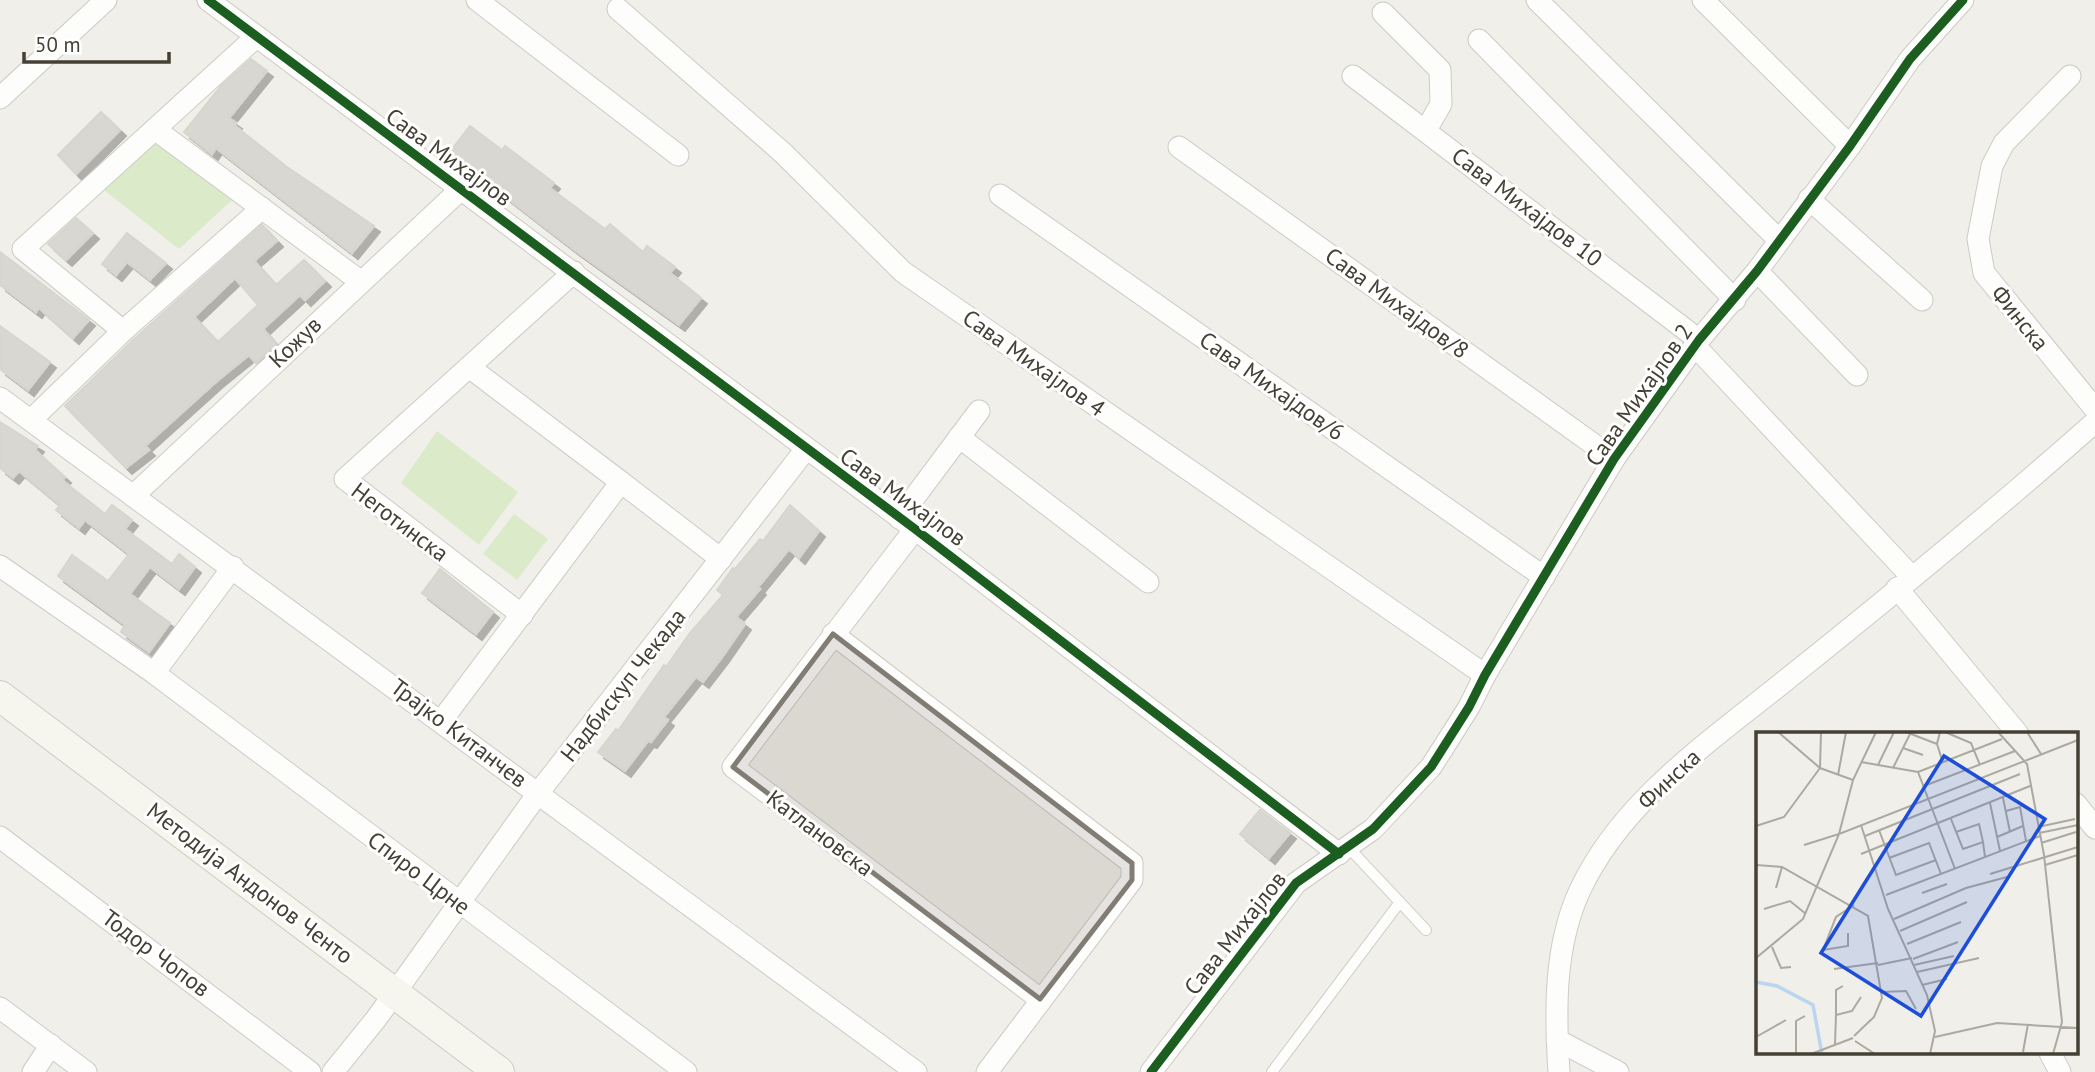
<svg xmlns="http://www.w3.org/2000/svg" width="2095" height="1072" viewBox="0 0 2095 1072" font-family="'PT Sans',sans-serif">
<defs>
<filter id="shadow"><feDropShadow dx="6" dy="6" stdDeviation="0" flood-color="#0004"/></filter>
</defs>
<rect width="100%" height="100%" fill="#f0efe9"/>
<g fill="#dbebc9">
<polygon points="152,140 232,200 179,249 100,187"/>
<polygon points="437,431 518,492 479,545 401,483"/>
<polygon points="514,514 548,539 517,580 483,554"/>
</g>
<g fill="#d9d7d1" stroke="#d8d5cf" stroke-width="2" fill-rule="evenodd" filter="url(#shadow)">
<polygon points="251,59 267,71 229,118 236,123 234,125 287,167 374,226 352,253 216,148 212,154 184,132 221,86"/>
<polygon points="101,112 120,130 76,174 58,155"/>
<polygon points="470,126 502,150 505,146 554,183 550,188 605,229 610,224 643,252 647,246 675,267 670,273 701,298 679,325 573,249 449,153"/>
<polygon points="76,218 93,233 66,260 48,244"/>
<path d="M 262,225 L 277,241 L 254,261 L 276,285 L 304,260 L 325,281 L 305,300 L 300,295 L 263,329 L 276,344 L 256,363 L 249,355 L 217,381 L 145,446 L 149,450 L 126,468 L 65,406 L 132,341 ZM 235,278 L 258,305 L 218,342 L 194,317 Z"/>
<polygon points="127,233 166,263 150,280 127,262 116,275 102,264"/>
<polygon points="0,252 89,320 73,338 39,308 36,312 0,285"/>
<polygon points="0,326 50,362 28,390 0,369"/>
<polygon points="0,422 38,446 35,450 65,477 62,480 105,514 112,505 132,520 125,529 172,564 179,554 195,567 179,589 150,567 130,594 170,623 149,652 121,632 125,625 58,576 72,555 108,581 129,554 85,520 79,528 56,510 60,505 19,471 13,478 0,468"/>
<polygon points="790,505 819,531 799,558 789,549 758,587 760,589 736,617 745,624 723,656 703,682 696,677 664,717 668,720 651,742 648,741 625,771 598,752 616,729 618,731 664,665 666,667 690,633 723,595 717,590 733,568 735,569 760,539 763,541"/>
<polygon points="440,569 493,612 476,634 422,593"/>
<polygon points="1260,810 1290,833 1269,858 1240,834"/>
</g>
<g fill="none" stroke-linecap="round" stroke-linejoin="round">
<defs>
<g id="service">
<polyline points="1349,848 1426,930"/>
<polyline points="1272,1072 1400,902"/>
</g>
<g id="minor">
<polyline points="208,0 915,529 1339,854"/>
<polyline points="477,0 678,155"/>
<polyline points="1537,0 1779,240"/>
<polyline points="1703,0 1850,146"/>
<polyline points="618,9 783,153 903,272 1485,675"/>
<polyline points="1383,13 1440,70 1441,104 1426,130"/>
<polyline points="1479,40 1735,300"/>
<polyline points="1353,76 1699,340"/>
<polyline points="2070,76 2004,143 1992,166 1978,239 1984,273 2095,409"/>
<polyline points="0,98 106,0"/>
<polyline points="156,130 360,281"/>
<polyline points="1179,147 1614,459"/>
<polyline points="1000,195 1544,577"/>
<polyline points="1809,199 1922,300"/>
<polyline points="1757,271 1857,375"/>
<polyline points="123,331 23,249 256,37"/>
<polyline points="1696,347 1911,576"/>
<polyline points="469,367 345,479 522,615"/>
<polyline points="0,398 916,1072"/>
<polyline points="31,420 123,331 262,208"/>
<polyline points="959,437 1148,582"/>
<polyline points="621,482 721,559"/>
<polyline points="133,496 460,190"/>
<polyline points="899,518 979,411"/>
<polyline points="915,529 733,767 1040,999"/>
<polyline points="0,566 154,673 686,1072"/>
<polyline points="1897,588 2018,734"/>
<polyline points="833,634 1132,863 1132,880 987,1072"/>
<polyline points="154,673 233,567"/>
<polyline points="442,720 621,482 469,367 574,272"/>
<polyline points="2076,804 2095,828"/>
<polyline points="0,837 310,1072"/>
<polyline points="0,1008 86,1072"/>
<polyline points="1557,1040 1618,1072"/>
<polyline points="2050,1053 2060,1072"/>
<polyline points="33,1072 51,1045"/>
<polyline points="333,1072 376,1019 539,792 806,449"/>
<polyline points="1151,1072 1296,883 1373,829 1431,767 1469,707 1485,675 1614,459 1699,340 1757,271 1850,146 1910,59 1963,0"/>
<path d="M 1559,1072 C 1555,1011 1554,946 1580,890 C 1623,799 1711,741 1786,680 C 1891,596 1995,511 2095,422"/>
</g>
<polyline id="secondary" points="0,696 499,1072"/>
</defs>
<use href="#service" stroke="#cccbc5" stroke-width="12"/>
<use href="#minor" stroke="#cccbc5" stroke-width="23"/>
<use href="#secondary" stroke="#cfccc0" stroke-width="32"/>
<use href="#service" stroke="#fdfdfc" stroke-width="10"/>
<use href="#minor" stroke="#fdfdfc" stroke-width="21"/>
<use href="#secondary" stroke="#f6f5ee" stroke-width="30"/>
<defs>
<g id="cycleway">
<polyline points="208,0 915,529 1339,854"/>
<polyline points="1151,1072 1296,883 1373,829 1431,767 1469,707 1485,675 1614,459 1699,340 1757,271 1850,146 1910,59 1963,0"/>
</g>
</defs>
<use href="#cycleway" stroke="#fff" stroke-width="13"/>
<use href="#cycleway" stroke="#1b5e20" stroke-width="9"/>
</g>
<path fill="#817d74" fill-opacity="0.2" stroke="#817d74" stroke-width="5" stroke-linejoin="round" d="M 833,634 L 1132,863 L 1132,880 L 1040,999 L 733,767 Z"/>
<g text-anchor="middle" stroke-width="6" stroke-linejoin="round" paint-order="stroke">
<g font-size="23" fill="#454035" stroke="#fff">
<text transform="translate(449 157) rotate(36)" y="8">Сава Михајлов</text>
<text transform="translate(1527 207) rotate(37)" y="8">Сава Михајдов 10</text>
<text transform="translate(1397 303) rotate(36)" y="8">Сава Михајдов/8</text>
<text transform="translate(2020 318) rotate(51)" y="8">Финска</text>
<text transform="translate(295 342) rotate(-44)" y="8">Кожув</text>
<text transform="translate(1034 363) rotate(35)" y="8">Сава Михајлов 4</text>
<text transform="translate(1272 386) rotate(35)" y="8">Сава Михајдов/6</text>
<text transform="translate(1639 395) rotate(-55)" y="8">Сава Михајлов 2</text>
<text transform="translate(903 497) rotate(36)" y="8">Сава Михајлов</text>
<text transform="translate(400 522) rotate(37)" y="8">Неготинска</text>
<text transform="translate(623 685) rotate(-52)" y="8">Надбискуп Чекада</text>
<text transform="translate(459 733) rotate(37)" y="8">Трајко Китанчев</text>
<text transform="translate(1669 779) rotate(-43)" y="8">Финска</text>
<text transform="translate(820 833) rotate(37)" y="8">Катлановска</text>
<text transform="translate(419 873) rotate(37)" y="8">Спиро Црне</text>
<text transform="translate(250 883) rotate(37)" y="8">Методија Андонов Ченто</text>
<text transform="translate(1235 933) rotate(-52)" y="8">Сава Михајлов</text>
<text transform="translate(156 953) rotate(37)" y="8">Тодор Чопов</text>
</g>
</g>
<g transform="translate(1756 732)">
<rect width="322" height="322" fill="#f0efe9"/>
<path fill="none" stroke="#b9d6ee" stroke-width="3.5" d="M 0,250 L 21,254 L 57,273 L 66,322"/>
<path fill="none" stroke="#aca9a1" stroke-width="2" d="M 22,0 L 64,36 L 97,48M 150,0 L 181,12M 184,0 L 181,12 L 187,31M 189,0 L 215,11 L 224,33M 242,0 L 271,32 L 288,123 L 306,290 L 297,322M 271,0 L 285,22M 147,16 L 167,23M 105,30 L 162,40M 122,33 L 138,0M 137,36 L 154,2M 162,40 L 199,137M 162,40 L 246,7M 82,43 L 90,0M 168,54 L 259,19M 247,66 L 254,100M 234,71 L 244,119M 250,79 L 264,75 L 270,109M 195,87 L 207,117 L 227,110 L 229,125M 105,93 L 132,177 L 171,263 L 179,299 L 174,322M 0,94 L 28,85 L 64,36 L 65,0M 282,95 L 319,87M 123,98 L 140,143 L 180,128M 200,100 L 223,92 L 227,110M 283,101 L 322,93M 109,104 L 264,42M 241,105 L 267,94M 285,111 L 320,100M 48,113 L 83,102 L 97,48 L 120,0M 105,122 L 274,54M 133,126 L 173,111 L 185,142M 0,133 L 26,135 L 112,184 L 126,266 L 118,285 L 98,304M 289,133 L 322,123M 234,142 L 322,115M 20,156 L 26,135M 166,161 L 191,152M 130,163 L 284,104M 8,177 L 34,169 L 50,182M 138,187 L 210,156 L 251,145M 144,199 L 211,170M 92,201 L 92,214 L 67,218 L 80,185 L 98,173M 151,212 L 205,190M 16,215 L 25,236 L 35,235M 0,226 L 47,187 L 83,102 L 322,8M 157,227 L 202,210M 122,233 L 156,226M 158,233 L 198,224M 78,237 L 122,231M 161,240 L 223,226M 166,253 L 191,247M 126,260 L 150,259 L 160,277M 80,283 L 80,258 L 87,254M 0,305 L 30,288M 179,305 L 241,291 L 322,296M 99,309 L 119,322M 79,312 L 80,283 L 96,279 L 105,265M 267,320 L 272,292M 40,322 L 40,289 L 49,284M 55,322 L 97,306"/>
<path fill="#1d4ed8" fill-opacity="0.15" stroke="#1d4ed8" stroke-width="3.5" d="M 188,24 L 289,87 L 165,284 L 65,221 Z"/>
<rect width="322" height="322" fill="none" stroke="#454035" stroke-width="3.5"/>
</g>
<path d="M24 52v10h145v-10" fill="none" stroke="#454035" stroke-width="3.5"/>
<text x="35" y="52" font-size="21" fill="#454035" stroke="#ffffff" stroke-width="5" paint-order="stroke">50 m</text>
</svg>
